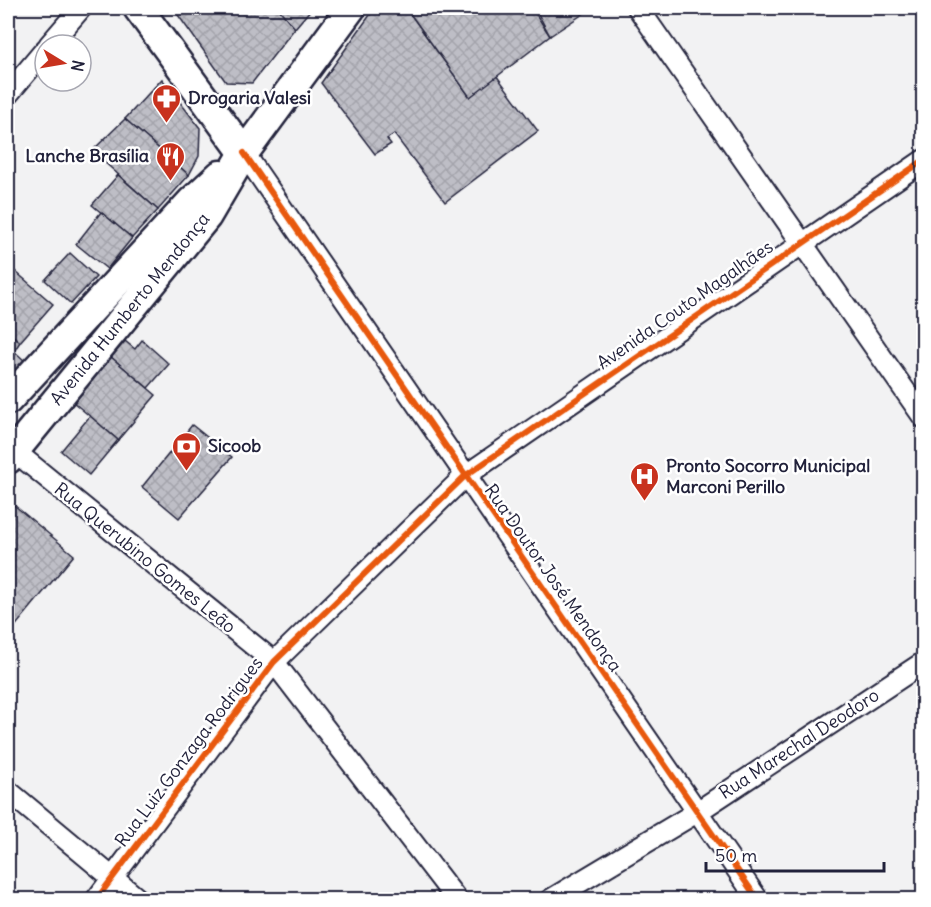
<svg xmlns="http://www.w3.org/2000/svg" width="931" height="907" viewBox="0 0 931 907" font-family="Delius,sans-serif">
<defs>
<pattern id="building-cross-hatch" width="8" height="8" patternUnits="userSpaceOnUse" patternTransform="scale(1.5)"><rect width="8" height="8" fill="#bebec6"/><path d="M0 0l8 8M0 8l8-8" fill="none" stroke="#a3a3ab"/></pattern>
</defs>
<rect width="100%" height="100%" fill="#f2f2f3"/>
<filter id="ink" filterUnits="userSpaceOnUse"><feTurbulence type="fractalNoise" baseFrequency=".0167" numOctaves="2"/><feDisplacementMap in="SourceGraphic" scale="12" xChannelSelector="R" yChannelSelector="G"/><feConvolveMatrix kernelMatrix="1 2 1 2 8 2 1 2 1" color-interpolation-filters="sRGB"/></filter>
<g filter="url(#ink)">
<g fill="url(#building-cross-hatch)" stroke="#22223b" stroke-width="1.5">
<polygon points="173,8 278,8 295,28 252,83 226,82"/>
<polygon points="278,8 312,8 295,28"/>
<polygon points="375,8 406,8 470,97 496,75 538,131 445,202 394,134 387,139 391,144 375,154 321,83"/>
<polygon points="406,8 532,8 550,36 470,97"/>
<polygon points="535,8 592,8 550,36"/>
<polygon points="162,79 200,128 199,156 189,175 125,119"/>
<polygon points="125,119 189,175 158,210 92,151"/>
<polygon points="118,175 158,210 132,238 92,205"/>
<polygon points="101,212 132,238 107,269 76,244"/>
<polygon points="70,253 96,277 71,304 45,280"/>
<polygon points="8,265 53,304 20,342 8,331"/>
<polygon points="8,331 20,342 14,351 25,361 8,381"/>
<polygon points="142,340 169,364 148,388 111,357 125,341 135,349"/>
<polygon points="111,357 156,395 118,440 73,402"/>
<polygon points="90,416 118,440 89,475 61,451"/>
<polygon points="192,425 232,457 179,518 142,487"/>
<polygon points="14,505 74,555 8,635 8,513"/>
</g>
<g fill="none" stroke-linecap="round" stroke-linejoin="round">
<defs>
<g id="street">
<polyline points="638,8 924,418"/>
<polyline points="49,45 81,8"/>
<polyline points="8,94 45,50"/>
<polyline points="244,153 758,900"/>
<polyline points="8,446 274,662 457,900"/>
<polyline points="8,791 139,900"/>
<polyline points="96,900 274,662 465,476 924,160"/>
<polyline points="550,900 697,812 924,662"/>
</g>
<g id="secondary">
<polyline points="138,8 244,153"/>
<polyline points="8,400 192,201 220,175"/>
<polyline points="8,459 207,216 244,153 351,8"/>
</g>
</defs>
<use href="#street" stroke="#22223b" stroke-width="24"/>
<use href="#secondary" stroke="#22223b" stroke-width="33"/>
<use href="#street" stroke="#fff" stroke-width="20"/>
<use href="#secondary" stroke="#fff" stroke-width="28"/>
<defs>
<g id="cycleway">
<polyline points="244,153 758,900"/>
<polyline points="96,900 274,662 465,476 924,160"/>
</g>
</defs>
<use href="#cycleway" stroke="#fff" stroke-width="10"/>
<use href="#cycleway" stroke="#e8590c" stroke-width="6"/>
</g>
</g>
<defs>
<symbol id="pharmacy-pin" viewBox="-11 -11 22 30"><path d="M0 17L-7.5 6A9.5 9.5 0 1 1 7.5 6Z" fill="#c8321e" stroke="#fff"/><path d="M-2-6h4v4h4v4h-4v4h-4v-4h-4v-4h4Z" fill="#fff"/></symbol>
<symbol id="restaurant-pin" viewBox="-11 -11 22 30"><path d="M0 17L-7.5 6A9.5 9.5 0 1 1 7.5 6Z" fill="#c8321e" stroke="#fff"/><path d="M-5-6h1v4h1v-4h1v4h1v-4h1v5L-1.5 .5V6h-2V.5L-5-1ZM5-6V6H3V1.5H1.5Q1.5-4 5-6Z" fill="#fff"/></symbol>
<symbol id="bank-pin" viewBox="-11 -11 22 30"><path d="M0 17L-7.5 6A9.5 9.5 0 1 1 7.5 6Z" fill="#c8321e" stroke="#fff"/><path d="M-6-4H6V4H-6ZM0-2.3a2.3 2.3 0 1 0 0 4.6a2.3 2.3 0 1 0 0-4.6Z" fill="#fff"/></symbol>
<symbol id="hospital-pin" viewBox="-11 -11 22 30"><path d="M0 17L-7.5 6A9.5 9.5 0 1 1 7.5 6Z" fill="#c8321e" stroke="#fff"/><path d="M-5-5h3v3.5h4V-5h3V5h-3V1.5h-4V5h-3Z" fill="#fff"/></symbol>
</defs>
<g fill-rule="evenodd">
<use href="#pharmacy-pin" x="150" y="82" width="33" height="45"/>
<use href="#restaurant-pin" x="154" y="140" width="33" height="45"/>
<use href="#bank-pin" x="170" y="430" width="33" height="45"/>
<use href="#hospital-pin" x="628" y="460" width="33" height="45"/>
</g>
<g text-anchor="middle" stroke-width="5" stroke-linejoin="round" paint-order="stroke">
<g font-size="18" font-weight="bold" fill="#22223b" stroke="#fff" text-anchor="start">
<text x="188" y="104">Drogaria Valesi</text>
<text x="149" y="162" text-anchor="end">Lanche Brasília</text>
<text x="208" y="452">Sicoob</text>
<text x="666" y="472">Pronto Socorro Municipal<tspan x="666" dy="21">Marconi Perillo</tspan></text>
</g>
<g font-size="18" fill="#22223b" stroke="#fff">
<text transform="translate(685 305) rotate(-35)" y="6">Avenida Couto Magalhães</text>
<text transform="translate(130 309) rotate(-51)" y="6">Avenida Humberto Mendonça</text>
<text transform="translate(145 558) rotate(39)" y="6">Rua Querubino Gomes Leão</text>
<text transform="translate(553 578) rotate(55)" y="6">Rua Doutor José Mendonça</text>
<text transform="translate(799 744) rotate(-33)" y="6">Rua Marechal Deodoro</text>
<text transform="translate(189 752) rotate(-53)" y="6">Rua Luiz Gonzaga Rodrigues</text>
</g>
</g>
<rect width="931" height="907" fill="none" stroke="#fff" stroke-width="30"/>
<rect x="15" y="15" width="901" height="877" fill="none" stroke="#22223b" stroke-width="2" filter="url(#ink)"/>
<g transform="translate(63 63) rotate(101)"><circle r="28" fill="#ffffff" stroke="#a7a7b1" stroke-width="1.5"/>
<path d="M0-4.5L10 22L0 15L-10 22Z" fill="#c8321e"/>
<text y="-9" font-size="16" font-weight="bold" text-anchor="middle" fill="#22223b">N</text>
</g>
<path d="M706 862v9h178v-9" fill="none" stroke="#22223b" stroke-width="3"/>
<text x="715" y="862" font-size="18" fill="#22223b" stroke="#ffffff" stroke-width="4.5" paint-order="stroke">50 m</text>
</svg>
